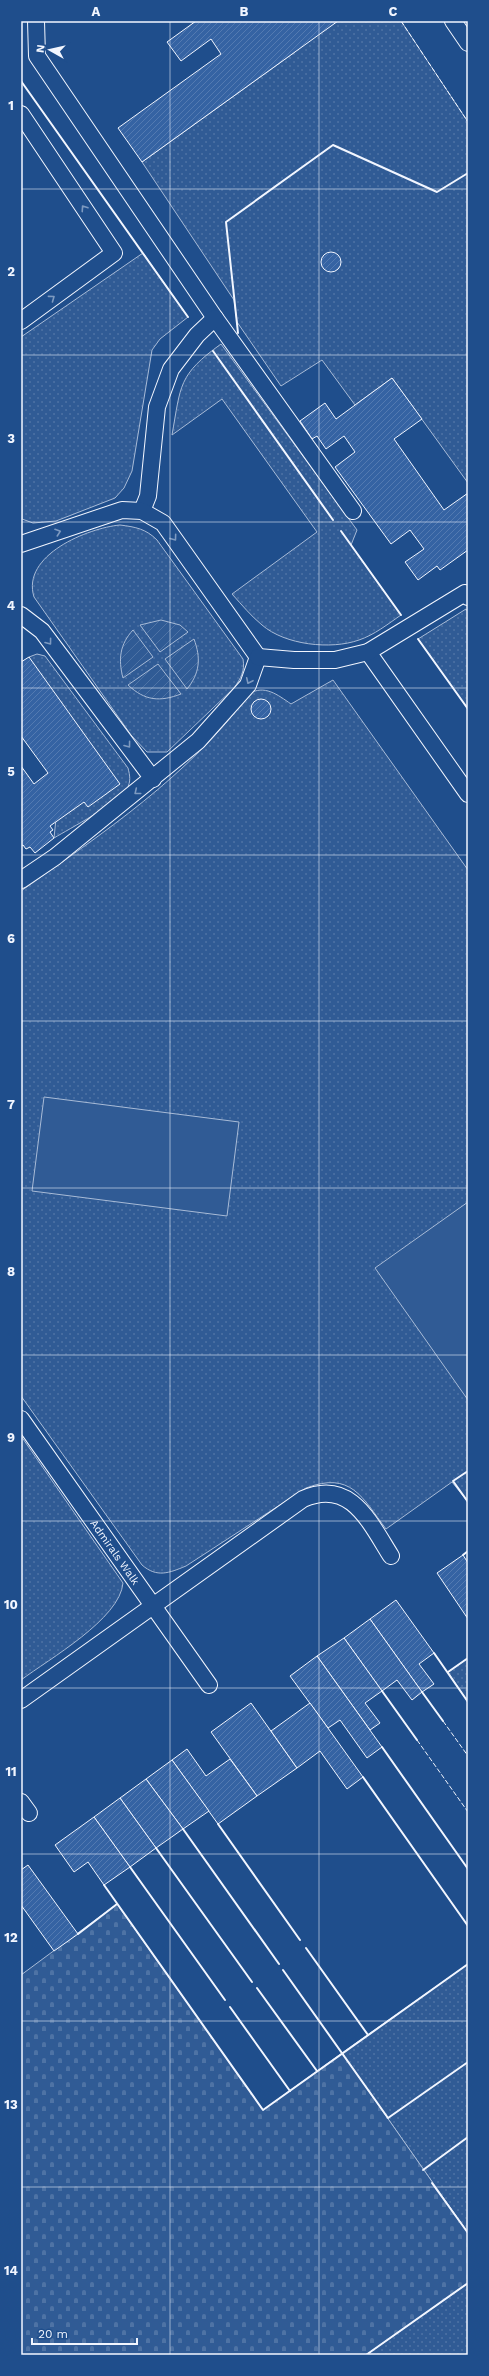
<svg xmlns="http://www.w3.org/2000/svg" width="489" height="2376" viewBox="0 0 489 2376" font-family="'Work Sans',sans-serif">
<defs>
<pattern id="grass-dots" width="8" height="8" patternUnits="userSpaceOnUse"><rect width="8" height="8" fill="#305b95"/><path d="M2 2h.1M6 6h.1" fill="none" stroke="#4e73a5" stroke-width="1.8" stroke-linecap="round"/></pattern>
<pattern id="cemetery-stones" width="16" height="16" patternUnits="userSpaceOnUse"><rect width="16" height="16" fill="#305b95"/><path d="M2 7V4a2 2 0 0 1 4 0v3zM10 15v-3a2 2 0 0 1 4 0v3z" fill="#4e73a5"/></pattern>
<pattern id="garden-furrows" width="10" height="10" patternUnits="userSpaceOnUse"><rect width="10" height="10" fill="#305b95"/><path d="M-1 1l2-2M0 10L10 0M9 11l2-2" fill="none" stroke="#4e73a5"/></pattern>
<pattern id="building-hatch" width="6" height="6" patternUnits="userSpaceOnUse"><rect width="6" height="6" fill="#3563a3"/><path d="M-1 1l2-2M0 6l6-6M5 7l2-2" fill="none" stroke="#537ab1"/></pattern>
</defs>
<rect width="100%" height="100%" fill="#1f4e8c"/>
<g fill="url(#grass-dots)" stroke="#a8bbd7">
<polygon points="277,21 401,21 468,122 468,483 392,378 355,405 322,360 281,386 237,322 234,300 142,162 295,52"/>
<polygon points="143,253 188,317 160,339 152,350 132,471 124,488 115,498 56,521 33,523 22,519 21,337"/>
<path d="M 221,344 L 357,530 L 351,545 L 401,615 C 388,624 374,635 359,640 C 331,650 285,645 262,625 C 251,616 242,605 232,594 L 317,532 L 222,399 L 172,435 C 181,385 178,375 221,344 Z"/>
<path d="M 120,525 C 136,527 146,529 157,540 L 243,659 C 245,671 241,678 234,688 L 167,752 L 147,752 L 131,735 L 34,597 C 21,555 88,528 120,525 Z"/>
<polygon points="466,609 468,612 468,709 418,639"/>
<path d="M 37,654 L 45,656 L 128,768 C 130,776 131,781 127,789 C 120,802 69,829 54,838 L 60,780 L 29,657 Z"/>
<path d="M 333,680 L 468,870 L 468,1502 L 452,1482 L 386,1529 C 362,1497 351,1471 306,1488 L 186,1566 C 169,1573 157,1578 142,1565 L 21,1396 L 21,891 C 103,833 189,776 249,694 C 264,684 278,695 291,704 Z"/>
<path d="M 21,1436 L 123,1583 C 120,1619 49,1659 21,1680 Z"/>
<polygon points="468,1658 468,1702 448,1672"/>
<polygon points="468,1964 468,2233 342,2053"/>
<polygon points="468,2283 468,2355 366,2355"/>
</g>
<polygon fill="url(#cemetery-stones)" stroke="#a8bbd7" points="117,1904 263,2110 342,2053 468,2233 468,2283 366,2355 21,2355 21,1975"/>
<g fill="url(#garden-furrows)" stroke="#a8bbd7">
<polygon points="161,620 180,625 188,632 160,652 140,625"/>
<path d="M 133,630 L 153,657 L 123,678 C 118,659 120,644 133,630 Z"/>
<path d="M 194,639 C 201,658 200,673 187,689 L 165,659 Z"/>
<path d="M 158,664 L 181,694 C 160,702 145,701 128,685 Z"/>
</g>
<g fill="#305b95" stroke="#a8bbd7">
<polygon points="44,1097 239,1122 227,1216 32,1191"/>
<polygon points="468,1202 468,1400 375,1268"/>
</g>
<g fill="url(#building-hatch)" stroke="#f2f6ff">
<polygon points="196,21 338,21 142,162 118,128 221,54 211,39 181,61 167,42"/>
<circle cx="331" cy="262" r="10"/>
<polygon points="392,378 422,419 394,439 444,510 468,493 468,550 440,570 437,566 418,580 405,562 424,549 410,530 391,544 335,467 355,452 344,436 326,449 317,436 312,439 300,421 325,403 336,419"/>
<polygon points="29,657 120,784 88,807 84,802 50,826 53,830 50,832 54,838 35,853 30,847 26,849 23,845 21,846 21,766 34,784 48,773 21,736 21,662"/>
<circle cx="261" cy="709" r="10"/>
<polygon points="463,1555 468,1563 468,1619 437,1573"/>
<polygon points="396,1600 434,1653 419,1664 434,1684 422,1692 370,1619"/>
<polygon points="370,1619 422,1692 412,1700 397,1680 382,1691 344,1638"/>
<polygon points="344,1638 382,1691 365,1703 380,1723 370,1730 317,1656"/>
<polygon points="317,1656 382,1747 367,1758 340,1720 328,1728 290,1676"/>
<polygon points="251,1703 297,1768 257,1796 211,1732"/>
<polygon points="310,1703 363,1777 347,1789 320,1751 297,1768 271,1731"/>
<polygon points="187,1749 206,1776 230,1759 257,1796 218,1824 172,1760"/>
<polygon points="172,1760 209,1811 183,1829 146,1779"/>
<polygon points="146,1779 183,1829 156,1848 120,1798"/>
<polygon points="120,1798 156,1848 130,1867 94,1817"/>
<polygon points="94,1817 130,1867 104,1885 88,1862 74,1872 55,1845"/>
<polygon points="28,1865 78,1934 54,1951 21,1905 21,1870"/>
</g>
<g fill="none" stroke-linecap="round" stroke-linejoin="round">
<defs>
<g id="service">
<polyline points="36,21 37,56 215,318 353,511"/>
<polyline points="453,21 468,43"/>
<polyline points="21,114 114,253 21,321"/>
<polyline points="142,511 148,496 157,407 171,369 197,335 215,318"/>
<polyline points="21,544 122,510 142,511 163,523 258,657 248,685 198,741 55,857 21,880"/>
<polyline points="21,615 42,631 153,779"/>
<polyline points="368,652 468,794"/>
<polyline points="258,657 294,660 335,660 368,652 465,593 468,597"/>
<path id="s1" d="M 21,1419 L 209,1685"/>
<path d="M 21,1700 L 303,1499 C 350,1478 369,1521 391,1556"/>
<polyline points="21,1802 29,1813"/>
</g>
</defs>
<use href="#service" stroke="#f2f6ff" stroke-width="18"/>
<use href="#service" stroke="#1f4e8c" stroke-width="16"/>
<g stroke="#f2f6ff" stroke-width="1" stroke-dasharray="5 2" stroke-linecap="butt">
<polyline points="401,21 468,122"/>
<polyline points="443,1721 468,1756"/>
<polyline points="417,1740 468,1812"/>
</g>
<g stroke="#f2f6ff" stroke-width="2">
<polyline points="21,81 188,317"/>
<polyline points="238,333 226,222 333,145 437,192 468,173"/>
<polyline points="213,351 333,520"/>
<polyline points="341,531 401,615"/>
<polyline points="418,639 468,709"/>
<polyline points="468,1471 453,1481 468,1502"/>
<polyline points="463,1555 468,1551"/>
<polyline points="434,1653 468,1702"/>
<polyline points="448,1672 468,1658"/>
<polyline points="382,1691 417,1740"/>
<polyline points="422,1692 443,1721"/>
<polyline points="382,1747 468,1869"/>
<polyline points="363,1777 468,1926"/>
<polyline points="218,1824 300,1940"/>
<polyline points="183,1829 279,1964"/>
<polyline points="156,1848 252,1982"/>
<polyline points="130,1867 225,2000"/>
<polyline points="104,1885 263,2110 468,1964"/>
<polyline points="78,1934 117,1904"/>
<polyline points="306,1948 368,2035"/>
<polyline points="283,1970 388,2118 468,2062"/>
<polyline points="257,1988 317,2071"/>
<polyline points="230,2007 290,2091"/>
<polyline points="423,2170 468,2137"/>
<polyline points="432,2183 468,2233"/>
<polyline points="366,2355 468,2283"/>
</g>
</g>
<defs><path id="oneway-chevron" d="M-2-3.5L2.5 0L-2 3.5" fill="none" stroke-width="1.6" stroke-linecap="round" stroke-linejoin="round"/></defs>
<g stroke="#7e9ac0">
<use href="#oneway-chevron" transform="translate(84 208) rotate(-124)"/>
<use href="#oneway-chevron" transform="translate(52 298) rotate(-36)"/>
<use href="#oneway-chevron" transform="translate(58 532) rotate(-19)"/>
<use href="#oneway-chevron" transform="translate(174 538) rotate(54)"/>
<use href="#oneway-chevron" transform="translate(49 642) rotate(53)"/>
<use href="#oneway-chevron" transform="translate(249 681) rotate(115)"/>
<use href="#oneway-chevron" transform="translate(128 745) rotate(53)"/>
<use href="#oneway-chevron" transform="translate(137 792) rotate(141)"/>
</g>
<path fill="none" stroke="#f2f6ff" stroke-width="1" stroke-opacity="0.55" d="M 170,21 L 170,2355M 319,21 L 319,2355M 21,189 L 468,189M 21,355 L 468,355M 21,522 L 468,522M 21,688 L 468,688M 21,855 L 468,855M 21,1021 L 468,1021M 21,1188 L 468,1188M 21,1355 L 468,1355M 21,1521 L 468,1521M 21,1688 L 468,1688M 21,1854 L 468,1854M 21,2021 L 468,2021M 21,2187 L 468,2187"/>
<g text-anchor="middle" stroke-width="3" stroke-linejoin="round" paint-order="stroke">
<g font-size="11" fill="#f2f6ff" stroke="#1f4e8c">
<text dy="4" stroke="none"><textPath href="#s1" startOffset="163">Admirals Walk</textPath></text>
</g>
</g>
<rect width="489" height="2376" fill="none" stroke="#1f4e8c" stroke-width="44"/>
<g transform="translate(50 50) rotate(278)" stroke="#1f4e8c" stroke-width="3" paint-order="stroke">
<path d="M0-3L7 15L0 10L-7 15Z" fill="#f2f6ff"/>
<text y="-6" font-size="11" font-weight="bold" text-anchor="middle" fill="#f2f6ff">N</text>
</g>
<path d="M32 2338v6h105v-6" fill="none" stroke="#f2f6ff" stroke-width="2"/>
<text x="38" y="2338" font-size="12" fill="#f2f6ff" stroke="#1f4e8c" stroke-width="3" paint-order="stroke">20 m</text>
<rect x="22" y="22" width="445" height="2332" fill="none" stroke="#f2f6ff" stroke-width="1.5"/>
<g font-size="13" text-anchor="middle" font-weight="bold" fill="#f2f6ff">
<text x="96" y="16">A</text>
<text x="244" y="16">B</text>
<text x="393" y="16">C</text>
<text x="11" y="110">1</text>
<text x="11" y="276">2</text>
<text x="11" y="443">3</text>
<text x="11" y="610">4</text>
<text x="11" y="776">5</text>
<text x="11" y="943">6</text>
<text x="11" y="1109">7</text>
<text x="11" y="1276">8</text>
<text x="11" y="1442">9</text>
<text x="11" y="1609">10</text>
<text x="11" y="1776">11</text>
<text x="11" y="1942">12</text>
<text x="11" y="2109">13</text>
<text x="11" y="2275">14</text>
</g>
</svg>
